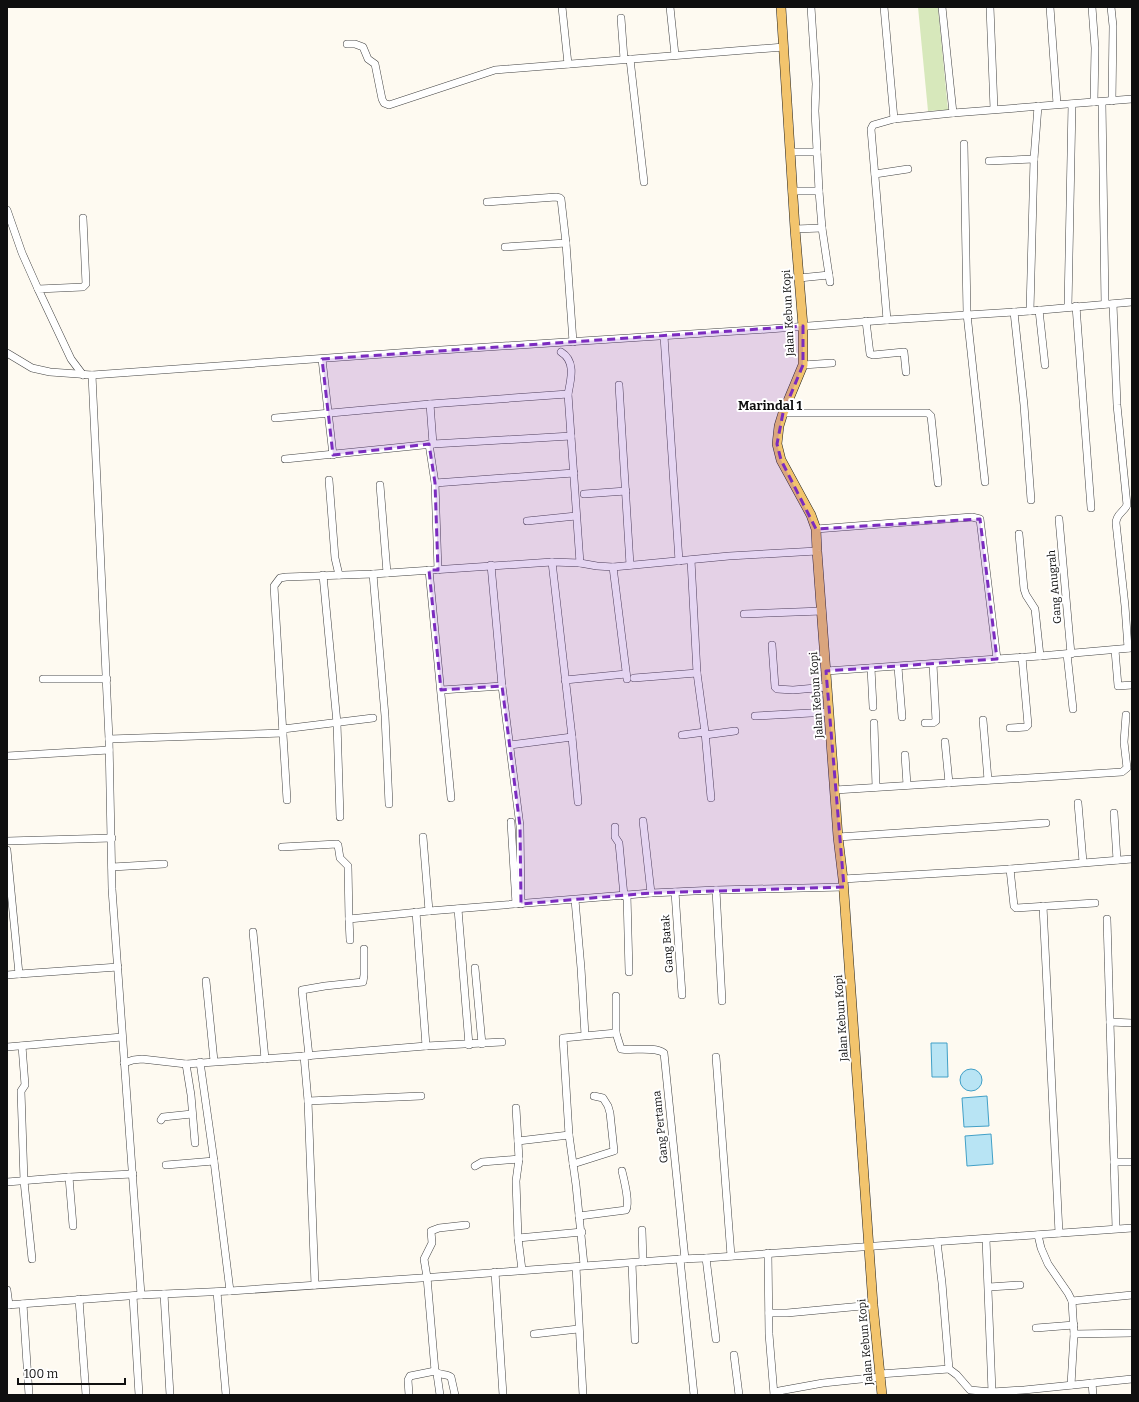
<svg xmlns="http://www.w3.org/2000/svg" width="1139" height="1402" viewBox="0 0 1139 1402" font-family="Bitter,serif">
<rect width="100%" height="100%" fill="#fefaf1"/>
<polygon fill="#d7e8bb" points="918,7 938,7 948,110 928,111"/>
<g fill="#b8e4f4" stroke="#42a0c7">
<polygon points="931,1043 947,1043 948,1077 932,1077"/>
<circle cx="971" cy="1080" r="11"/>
<polygon points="987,1096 989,1126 964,1127 962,1098"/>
<polygon points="991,1134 993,1164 967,1166 965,1136"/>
</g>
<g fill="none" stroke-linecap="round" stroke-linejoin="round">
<defs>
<g id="minor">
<polyline points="562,7 568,64"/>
<polyline points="670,7 675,55"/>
<polyline points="811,7 816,84 815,111 819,191 822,228 830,282"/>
<polyline points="884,7 894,119"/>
<polyline points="942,7 953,113"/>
<polyline points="990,7 994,109"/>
<polyline points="1050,7 1057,104"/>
<polyline points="1092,7 1095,48 1094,102"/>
<polyline points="1111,7 1113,26 1112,101"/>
<polyline points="621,18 624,59"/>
<polyline points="347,44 355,44 363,47 368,59 375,64 382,99 384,103 389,105 495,70 784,47"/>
<polyline points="630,59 644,182"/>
<polyline points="1102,102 1105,304"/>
<polyline points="964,144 967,314 985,482"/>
<polyline points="790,152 817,152"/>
<polyline points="989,161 1034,159"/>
<polyline points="875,174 908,169"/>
<polyline points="792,191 819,191"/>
<polyline points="487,202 556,197 560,198 561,199 566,243 573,342"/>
<polyline points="7,210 22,253 38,289"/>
<polyline points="795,229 822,228"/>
<polyline points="505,247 566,243"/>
<polyline points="799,278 829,275"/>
<path d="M 1113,304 L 1117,405 L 1127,505 C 1124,512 1116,514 1116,523 L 1125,606 L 1128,648"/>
<polyline points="1076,306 1091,508"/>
<polyline points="1068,307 1072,104"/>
<polyline points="1039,310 1045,365"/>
<polyline points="1030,311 1034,159 1038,106"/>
<polyline points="1014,312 1024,405 1031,500"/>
<polyline points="887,320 871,129 873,125 894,119 953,113 1132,99"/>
<polyline points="866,321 870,354 873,355 904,352 906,372"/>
<polyline points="664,336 679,561"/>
<path d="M 561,352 C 576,361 571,379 568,394 L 580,563"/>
<polyline points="7,353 32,368 50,372 92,375 426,351 769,329 887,320 1030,311 1132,302"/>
<polyline points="322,359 333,455"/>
<polyline points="803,365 832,363"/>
<polyline points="83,375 71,359 38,289 83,287 86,284 83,218"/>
<polyline points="92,375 109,739 112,889 141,1295"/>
<polyline points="619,385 630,565"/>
<polyline points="430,404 433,444"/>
<polyline points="783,413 928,413 931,416 938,483"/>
<polyline points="275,418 430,404 568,394"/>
<polyline points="429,444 435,483 438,570"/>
<polyline points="285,459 433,444 571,436"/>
<polyline points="329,480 335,558 339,575"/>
<polyline points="435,483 574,473"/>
<polyline points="380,485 387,573"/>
<polyline points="584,494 626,491"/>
<polyline points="1059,519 1071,654"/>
<polyline points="527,521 576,516"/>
<polyline points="816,529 972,517 980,519 997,659"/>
<polyline points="1019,534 1024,589 1026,595 1035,609 1040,656"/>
<polyline points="691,560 697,673 705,732 711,798"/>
<polyline points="552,562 572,737 578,802"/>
<polyline points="491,565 502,686 520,826 521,904"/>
<polyline points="613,567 627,679"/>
<polyline points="429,570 451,798"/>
<polyline points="373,574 385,716 389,804"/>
<polyline points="323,575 337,723 340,817"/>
<polyline points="744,614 822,611"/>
<polyline points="772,645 775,687 777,689 793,690 827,687"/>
<polyline points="1115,650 1118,686 1132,685"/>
<polyline points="1067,654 1073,709"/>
<polyline points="898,667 902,717"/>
<polyline points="871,668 873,707"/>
<polyline points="826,671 1040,656 1131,648"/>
<polyline points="634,678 697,673"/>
<polyline points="43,679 107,679"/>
<polyline points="565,680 626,674"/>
<polyline points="441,690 502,686"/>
<polyline points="755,716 829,712"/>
<polyline points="983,720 988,780"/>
<polyline points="874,723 876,787"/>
<polyline points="925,723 933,723 936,721 933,664"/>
<polyline points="1010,728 1026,727 1028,725 1022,657"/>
<polyline points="283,729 373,718"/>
<polyline points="682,735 705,732"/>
<polyline points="705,735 735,731"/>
<polyline points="109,739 283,733"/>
<polyline points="945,742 949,783"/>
<polyline points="510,745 572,737"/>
<polyline points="905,755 907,785"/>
<polyline points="7,756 109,750"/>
<polyline points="835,790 1122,772 1127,768 1124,742 1126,715"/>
<polyline points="287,800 274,586 280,578 286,577 373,574 552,562 580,563 597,566 613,567 729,556 817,551"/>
<polyline points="1078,803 1083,862"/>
<polyline points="1114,813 1117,860"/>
<polyline points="643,821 651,893"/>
<polyline points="511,822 516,904"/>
<polyline points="615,827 615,837 619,843 624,896"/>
<polyline points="423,837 429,911"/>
<polyline points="838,837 1046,823"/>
<polyline points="7,841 112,838"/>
<polyline points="282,847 337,844 338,845 340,858 348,866 349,919"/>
<polyline points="7,850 19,974 118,967"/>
<polyline points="112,867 164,864"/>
<polyline points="1010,869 1014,906 1016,908 1095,903"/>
<polyline points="843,879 1010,869 1132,859"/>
<polyline points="716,890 722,1001"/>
<polyline points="675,892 682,995"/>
<polyline points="627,895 629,972"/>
<polyline points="575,900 581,968 585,1035"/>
<polyline points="1043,906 1059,1233"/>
<polyline points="458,909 469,1045"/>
<polyline points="416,912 426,1046"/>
<polyline points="1107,919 1116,1228"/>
<polyline points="253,932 265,1059"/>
<polyline points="350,940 349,919 429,911 651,893 716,890 844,887"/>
<polyline points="475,968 482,1044"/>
<polyline points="7,975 19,974"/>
<polyline points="206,981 214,1061"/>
<path d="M 616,996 L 616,1033 L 621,1049 C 633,1051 654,1046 664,1053 L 685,1259"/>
<polyline points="1110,1022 1132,1023"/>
<polyline points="22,1046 25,1085 21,1091 24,1181 32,1259"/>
<polyline points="7,1047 122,1037"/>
<polyline points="304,1056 308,1101 315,1285"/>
<polyline points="309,1056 302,990 325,986 363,982 364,975 364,949"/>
<polyline points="716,1057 731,1256"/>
<polyline points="200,1062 214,1161 230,1291"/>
<polyline points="124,1063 133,1060 142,1059 186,1064 304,1056 426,1046 502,1042"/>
<polyline points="186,1064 191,1095 195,1143"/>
<polyline points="308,1101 421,1096"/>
<polyline points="516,1108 519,1159 516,1181 518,1238 522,1270"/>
<polyline points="161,1120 163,1117 192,1114"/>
<polyline points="518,1141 569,1135"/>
<polyline points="1114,1162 1132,1162"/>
<polyline points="573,1164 614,1151 610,1113 608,1106 603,1098 594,1096"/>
<polyline points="166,1165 214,1161"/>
<polyline points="475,1166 482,1162 519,1159"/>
<polyline points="69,1177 73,1226"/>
<polyline points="7,1182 69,1177 133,1174"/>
<path d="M 579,1216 L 626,1210 C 630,1202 624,1180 622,1171"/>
<polyline points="642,1230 643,1262"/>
<polyline points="1038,1235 1041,1248 1048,1264 1068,1293 1072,1301 1074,1334 1071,1385"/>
<polyline points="518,1238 582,1232"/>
<polyline points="986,1239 992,1392"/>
<polyline points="937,1242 942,1283 949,1369 957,1375 970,1390 992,1392 1024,1390 1132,1379"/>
<polyline points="768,1253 769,1334 774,1395"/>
<polyline points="706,1258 716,1339"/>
<polyline points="680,1259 694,1395"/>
<polyline points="632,1263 635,1340"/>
<polyline points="584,1265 576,1185 569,1135 563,1038 616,1033"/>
<polyline points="576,1267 583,1395"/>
<polyline points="495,1272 503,1395"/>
<polyline points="989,1287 1020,1285"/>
<polyline points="7,1290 9,1305"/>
<polyline points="217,1292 226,1395"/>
<polyline points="164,1294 170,1395"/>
<polyline points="133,1296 139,1395"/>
<polyline points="79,1299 86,1395"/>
<polyline points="1072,1301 1132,1295"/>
<polyline points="23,1304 29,1395"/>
<polyline points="7,1305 141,1295 230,1291 421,1278 680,1259 706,1258 1132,1228"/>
<polyline points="769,1313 787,1313 873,1305"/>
<polyline points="1036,1328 1074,1325"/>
<polyline points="534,1334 578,1329"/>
<polyline points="1074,1334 1132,1333"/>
<polyline points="734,1355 739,1395"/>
<polyline points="435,1371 427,1277 424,1259 432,1243 431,1231 439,1228 466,1225"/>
<polyline points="437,1374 440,1395"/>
<polyline points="880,1374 949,1369"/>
<polyline points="1092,1383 1093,1395"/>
<path d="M 409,1395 L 408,1380 L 410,1376 L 435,1371 C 439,1376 446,1373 451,1377 L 455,1395"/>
<polyline points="774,1395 779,1391 823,1383 880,1377"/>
</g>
<polyline id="major" points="781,7 795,229 803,326 803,365 783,413 779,426 777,444 781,460 811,515 816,529 817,551 838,837 843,879 873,1305 882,1395"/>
</defs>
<use href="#minor" stroke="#424242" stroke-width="8"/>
<use href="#major" stroke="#202020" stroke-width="10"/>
<use href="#minor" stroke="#fff" stroke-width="7"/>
<use href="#major" stroke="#f2c46d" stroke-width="9"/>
</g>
<path fill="#7b2cbf" fill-opacity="0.2" stroke="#7b2cbf" stroke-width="3" stroke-dasharray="8 5" stroke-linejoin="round" d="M 803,326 L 803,365 L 783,413 L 777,444 L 781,460 L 816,529 L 980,519 L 997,659 L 826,671 L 844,887 L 651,893 L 521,904 L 520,826 L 502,686 L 441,690 L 429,570 L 438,570 L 435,483 L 429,444 L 333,455 L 322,359 Z"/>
<g text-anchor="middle" stroke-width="4" stroke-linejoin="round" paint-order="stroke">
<g font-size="11" fill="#0f0f0f" stroke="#fff">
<text transform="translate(788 313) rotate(-93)" y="4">Jalan Kebun Kopi</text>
<text transform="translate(1054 587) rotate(-95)" y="4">Gang Anugrah</text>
<text transform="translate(816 695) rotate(-94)" y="4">Jalan Kebun Kopi</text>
<text transform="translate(667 944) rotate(-94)" y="4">Gang Batak</text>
<text transform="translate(841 1018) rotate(-94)" y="4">Jalan Kebun Kopi</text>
<text transform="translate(660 1127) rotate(-96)" y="4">Gang Pertama</text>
<text transform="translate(865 1342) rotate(-95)" y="4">Jalan Kebun Kopi</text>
</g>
<g font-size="13" font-weight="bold" fill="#0f0f0f" stroke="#fff">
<text x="770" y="410">Marindal 1</text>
</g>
</g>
<rect width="1139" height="1402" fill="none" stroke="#0f0f0f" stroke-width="16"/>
<path d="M18 1378v6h107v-6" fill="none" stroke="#0f0f0f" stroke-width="2"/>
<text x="24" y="1378" font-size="12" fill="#0f0f0f" stroke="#ffffff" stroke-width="3" paint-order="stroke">100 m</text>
</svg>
